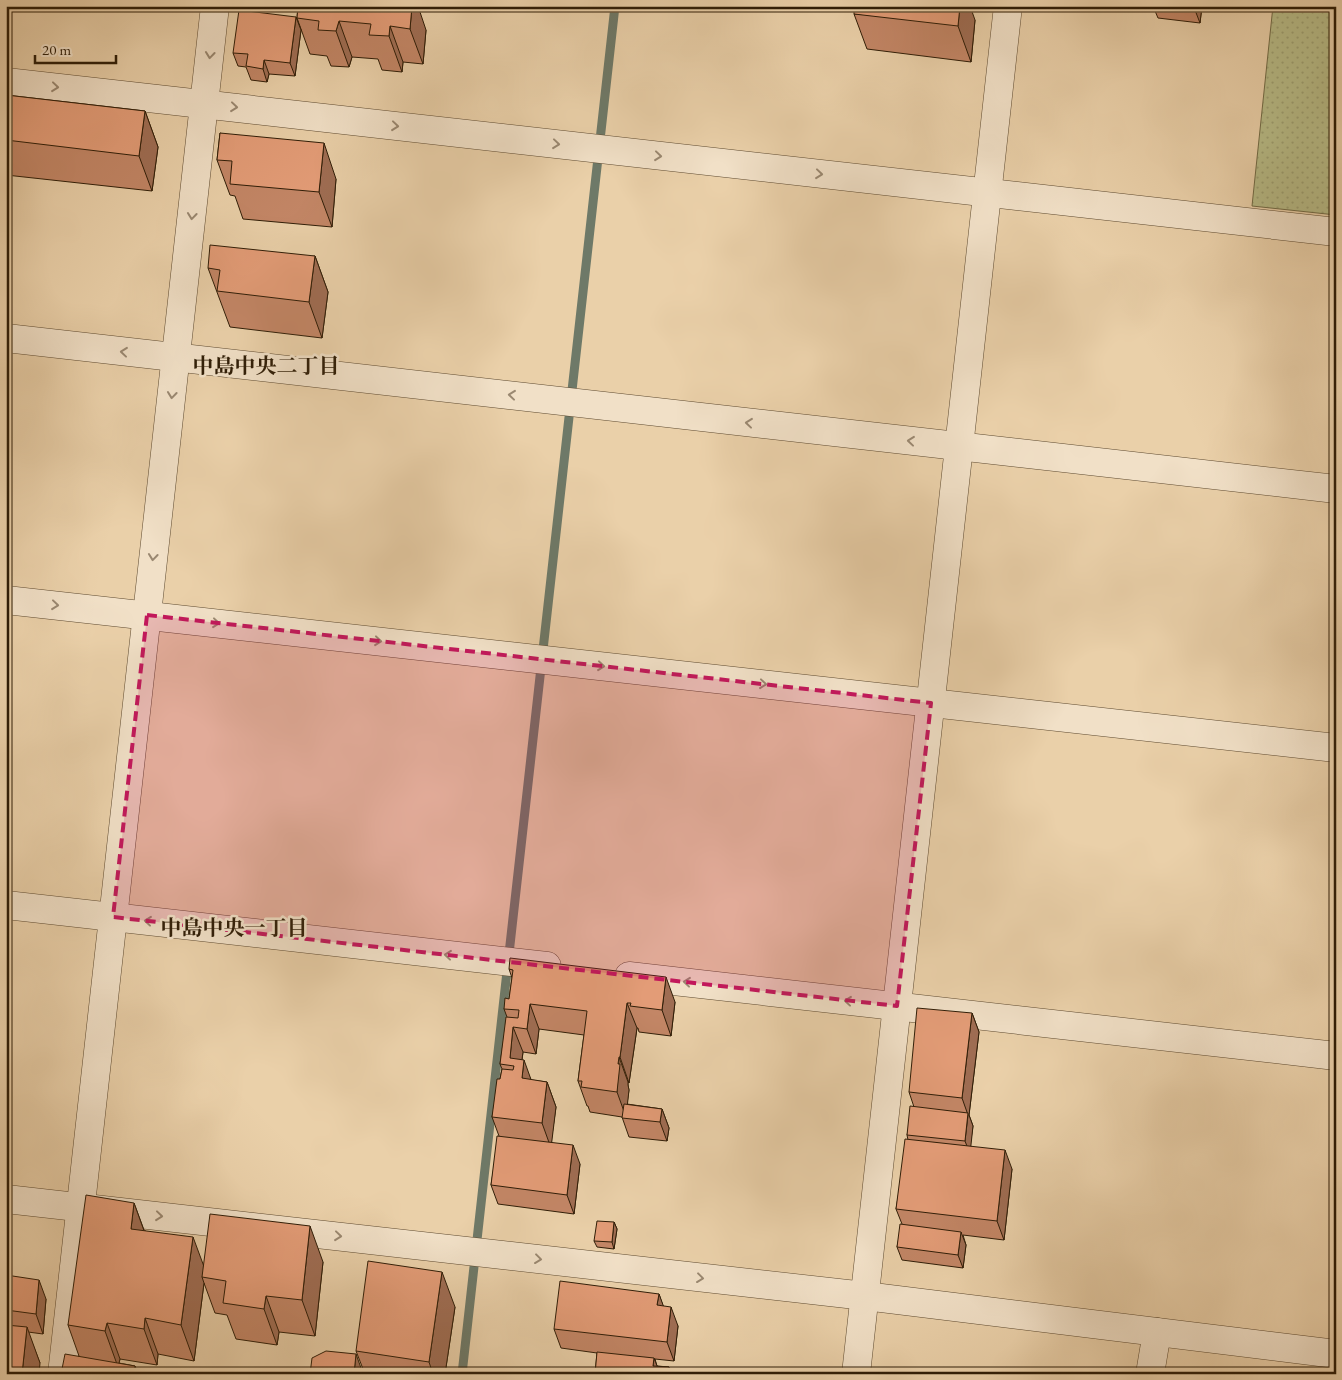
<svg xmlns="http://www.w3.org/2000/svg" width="1342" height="1380" viewBox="0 0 1342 1380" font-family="'EB Garamond','Noto Serif JP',serif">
<defs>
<pattern id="park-dots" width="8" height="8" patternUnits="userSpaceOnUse" patternTransform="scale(1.25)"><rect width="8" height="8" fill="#b7bb87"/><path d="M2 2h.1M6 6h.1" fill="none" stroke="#9ea073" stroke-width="1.8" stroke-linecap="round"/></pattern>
</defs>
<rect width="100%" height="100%" fill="#ead0a9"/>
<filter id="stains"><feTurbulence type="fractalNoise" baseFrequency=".004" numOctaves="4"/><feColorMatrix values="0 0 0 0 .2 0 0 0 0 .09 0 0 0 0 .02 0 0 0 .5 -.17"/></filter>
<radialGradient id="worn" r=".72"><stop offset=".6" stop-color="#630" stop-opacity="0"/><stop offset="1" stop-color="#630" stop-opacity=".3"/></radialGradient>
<polygon fill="url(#park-dots)" stroke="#736c47" points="1273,6 1336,6 1336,215 1252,206"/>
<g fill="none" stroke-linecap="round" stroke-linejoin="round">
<polyline stroke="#6e7968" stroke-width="9" points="462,1374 615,6"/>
<defs>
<g id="minor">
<polyline points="6,82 1336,232"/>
<polyline points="6,338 1336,489"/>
<polyline points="6,600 1336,748"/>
<polyline points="6,905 547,966"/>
<polyline points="629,976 1336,1056"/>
<polyline points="6,1199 865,1296 1336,1354"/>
<polyline points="62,1374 215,6"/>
<polyline points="856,1374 1008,6"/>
<polyline points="1150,1374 1157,1332"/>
</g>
</defs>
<use href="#minor" stroke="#5e4a30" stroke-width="29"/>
<use href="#minor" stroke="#f1e0c7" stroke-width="28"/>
</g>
<g fill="#c38666" stroke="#2f1d07">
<polygon points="298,6 426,30 423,64 403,62 402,72 382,70 378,59 352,57 349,67 331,66 327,56 310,54 297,18"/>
<polygon points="1153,6 1202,6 1200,23 1158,18"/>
<polygon points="854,14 975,20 971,62 867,49"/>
<polygon points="296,17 301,30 295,76 269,74 267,82 251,80 246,67 238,66 233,53"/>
<polygon points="6,95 145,111 158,147 152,191 6,175"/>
<polygon points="220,133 336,179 332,227 243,219 235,196 230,195 217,160"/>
<polygon points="315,256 328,292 322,338 230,327 208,268"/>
<polygon points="509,969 675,1002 671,1036 639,1032 638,1028 637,1028 629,1083 628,1082 628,1085 629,1090 627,1104 662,1109 669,1128 667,1141 629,1137 622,1117 590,1112 588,1106 587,1106 578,1081 584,1035 539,1029 536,1054 523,1052 522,1060 531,1080 547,1082 556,1107 551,1142 580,1164 574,1214 498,1204 491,1185 499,1136 492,1117 502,1069 500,1064 507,1017 504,1009 509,999 512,978"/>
<polygon points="972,1013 979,1032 969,1115 973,1126 970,1146 1012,1169 1004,1240 963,1235 966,1245 963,1268 902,1260 897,1247 902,1224 896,1209 908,1140 907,1135 914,1107 909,1092"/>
<polygon points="134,1203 144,1230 204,1266 323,1262 315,1336 279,1332 277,1345 236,1339 227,1315 215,1313 204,1283 194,1361 158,1354 157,1365 120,1359 119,1363 135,1366 138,1374 61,1374 79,1356 68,1325"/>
<polygon points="614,1222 617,1229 614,1249 597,1247 594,1241"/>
<polygon points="6,1275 46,1299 43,1334 28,1332 40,1363 6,1374"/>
<polygon points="659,1294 663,1306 678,1326 674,1361 655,1359 657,1366 669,1367 671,1374 595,1374 597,1353 561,1348 554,1329"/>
<polygon points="455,1307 445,1374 365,1374 356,1351"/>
</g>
<g fill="#9f6d53" stroke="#2f1d07">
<polygon points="412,6 418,6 426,30 423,64 410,29"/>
<polygon points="960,6 970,6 975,20 971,62 958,26"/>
<polygon points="1196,6 1202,6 1200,23 1195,10"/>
<polygon points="296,17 301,30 295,76 290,63"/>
<polygon points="339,21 352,57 349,67 336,31"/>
<polygon points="390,26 403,62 402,72 389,36"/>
<polygon points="264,60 269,74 267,82 263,69"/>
<polygon points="145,111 158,147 152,191 139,156"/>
<polygon points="324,143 336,179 332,227 319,192"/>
<polygon points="315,256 328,292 322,338 309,302"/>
<polygon points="666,977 675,1002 671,1036 662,1010"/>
<polygon points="627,1003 637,1028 629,1083 620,1057"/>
<polygon points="530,1004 539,1029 536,1054 527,1029"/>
<polygon points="972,1013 979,1032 969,1115 973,1126 970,1154 965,1141 968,1115 962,1098"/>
<polygon points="513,1027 523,1052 519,1081 514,1066 510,1058"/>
<polygon points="619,1057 628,1082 628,1085 629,1090 626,1117 617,1092"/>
<polygon points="524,1060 533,1085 522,1078"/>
<polygon points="547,1082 556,1107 551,1148 542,1123"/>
<polygon points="662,1109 669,1128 667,1141 660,1122"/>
<polygon points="573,1145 580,1164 574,1214 567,1195"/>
<polygon points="1005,1150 1012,1169 1004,1240 997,1221"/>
<polygon points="134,1203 147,1239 131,1229"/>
<polygon points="614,1222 617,1229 614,1249 612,1242"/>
<polygon points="310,1226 323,1262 315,1336 302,1300"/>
<polygon points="961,1232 966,1245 963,1268 958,1255"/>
<polygon points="193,1237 206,1272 202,1277 204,1283 194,1361 181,1325"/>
<polygon points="442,1272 455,1307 445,1374 433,1374 429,1362"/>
<polygon points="39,1280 46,1299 43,1334 36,1314"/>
<polygon points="659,1294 666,1313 657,1305"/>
<polygon points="266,1296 279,1332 277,1345 264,1309"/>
<polygon points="671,1307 678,1326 674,1361 667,1342"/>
<polygon points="145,1318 158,1354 157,1365 144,1329"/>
<polygon points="107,1323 120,1359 118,1367 105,1331"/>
<polygon points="27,1327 40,1363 39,1374 22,1374"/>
<polygon points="356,1354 361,1368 360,1374 354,1374"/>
<polygon points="654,1358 659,1371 653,1366"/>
<polygon points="135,1366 138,1374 134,1374"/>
</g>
<g fill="#e39c77" stroke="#2f1d07">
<polygon points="298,6 412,6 410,29 390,26 389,36 369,35 371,24 339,21 336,31 318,30 319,21 297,18"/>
<polygon points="854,6 960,6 958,26 854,14"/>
<polygon points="1166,6 1196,6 1195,10"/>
<polygon points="239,10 296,17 290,63 264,60 263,69 246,66 248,54 233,53"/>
<polygon points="6,95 145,111 139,156 6,140"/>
<polygon points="220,133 324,143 319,192 230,184 232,161 217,160"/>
<polygon points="210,245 315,256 309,302 217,291 220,270 208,268"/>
<polygon points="510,958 666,977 662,1010 630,1006 631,1003 627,1003 620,1057 619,1057 618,1064 620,1064 617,1092 581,1087 582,1081 578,1081 587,1011 530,1004 527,1029 513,1027 510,1058 524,1060 522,1078 547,1082 542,1123 492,1117 497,1079 500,1079 502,1069 513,1070 514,1066 500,1064 506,1017 518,1018 519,1010 504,1009 505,998 509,999 513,970 509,969"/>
<polygon points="917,1008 972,1013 962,1098 909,1092"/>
<polygon points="624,1104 662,1109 660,1122 622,1118"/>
<polygon points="910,1106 968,1113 965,1141 907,1135"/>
<polygon points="497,1136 573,1145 567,1195 491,1185"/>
<polygon points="905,1139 1005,1150 997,1221 896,1209"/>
<polygon points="86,1195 134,1203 131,1229 193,1237 181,1325 145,1318 144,1329 107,1323 105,1331 68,1325"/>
<polygon points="210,1214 310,1226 302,1300 266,1296 264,1309 223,1303 226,1281 202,1277"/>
<polygon points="597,1221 614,1222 612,1242 594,1241"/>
<polygon points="900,1224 961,1232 958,1255 897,1247"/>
<polygon points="368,1261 442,1272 429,1362 356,1351"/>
<polygon points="6,1275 39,1280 36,1314 6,1310"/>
<polygon points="560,1281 659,1294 657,1305 671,1307 667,1342 554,1329"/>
<polygon points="6,1325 27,1327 22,1374 6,1374"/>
<polygon points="326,1351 356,1354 354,1374 310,1374 312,1358"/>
<polygon points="597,1352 654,1358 653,1366 669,1367 668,1374 595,1374"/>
<polygon points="65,1354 135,1366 134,1374 61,1374"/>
</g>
<defs><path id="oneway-chevron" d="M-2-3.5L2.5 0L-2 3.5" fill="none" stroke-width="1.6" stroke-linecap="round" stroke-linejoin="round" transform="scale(1.25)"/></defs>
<g stroke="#9a8871">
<use href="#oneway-chevron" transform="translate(210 55) rotate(96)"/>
<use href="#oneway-chevron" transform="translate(55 87) rotate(6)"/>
<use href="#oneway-chevron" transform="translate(234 107) rotate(6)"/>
<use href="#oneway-chevron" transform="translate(395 126) rotate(6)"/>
<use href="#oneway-chevron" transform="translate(556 144) rotate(6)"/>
<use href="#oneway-chevron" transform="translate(658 156) rotate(6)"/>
<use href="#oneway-chevron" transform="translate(819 174) rotate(6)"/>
<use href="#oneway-chevron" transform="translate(192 216) rotate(96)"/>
<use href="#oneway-chevron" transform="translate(124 352) rotate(-174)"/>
<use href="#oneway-chevron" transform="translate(172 395) rotate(96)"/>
<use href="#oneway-chevron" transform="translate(512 395) rotate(-174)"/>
<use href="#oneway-chevron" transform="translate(749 423) rotate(-174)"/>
<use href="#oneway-chevron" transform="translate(911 441) rotate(-174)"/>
<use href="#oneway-chevron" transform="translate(153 557) rotate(96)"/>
<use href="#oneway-chevron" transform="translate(55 605) rotate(6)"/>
<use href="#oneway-chevron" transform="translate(216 623) rotate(6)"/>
<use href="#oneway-chevron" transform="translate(378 641) rotate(6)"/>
<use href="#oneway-chevron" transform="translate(601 666) rotate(6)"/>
<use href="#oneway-chevron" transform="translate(763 684) rotate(6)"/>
<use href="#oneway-chevron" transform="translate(148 921) rotate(-174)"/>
<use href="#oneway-chevron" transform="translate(448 955) rotate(-174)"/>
<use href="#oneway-chevron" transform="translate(687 982) rotate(-174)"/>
<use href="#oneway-chevron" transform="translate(848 1001) rotate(-174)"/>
<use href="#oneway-chevron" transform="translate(159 1216) rotate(6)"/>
<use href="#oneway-chevron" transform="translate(338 1236) rotate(6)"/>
<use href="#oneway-chevron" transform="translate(538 1259) rotate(7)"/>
<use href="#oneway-chevron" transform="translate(700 1278) rotate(7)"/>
</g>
<path fill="#c2185b" fill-opacity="0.2" stroke="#c2185b" stroke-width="4" stroke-dasharray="10 6" stroke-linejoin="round" d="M 147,615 L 931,703 L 897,1006 L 113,917 Z"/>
<g text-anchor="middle" stroke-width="5" stroke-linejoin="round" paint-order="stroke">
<g font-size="21" font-weight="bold" fill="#2f1d07" stroke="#f1e0c7">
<text x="266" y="373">中島中央二丁目</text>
<text x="234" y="935">中島中央一丁目</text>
</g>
</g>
<rect width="1342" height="1380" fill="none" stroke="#ead0a9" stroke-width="25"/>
<rect x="8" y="8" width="1327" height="1365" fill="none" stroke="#2f1d07" stroke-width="2.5"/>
<rect x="12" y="12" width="1317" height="1355" fill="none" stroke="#2f1d07"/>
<path d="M35 55v8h81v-8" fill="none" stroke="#2f1d07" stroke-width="2.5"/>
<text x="42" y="55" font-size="15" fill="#2f1d07" stroke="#f1e0c7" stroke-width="4" paint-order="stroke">20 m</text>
<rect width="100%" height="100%" filter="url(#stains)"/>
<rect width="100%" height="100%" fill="url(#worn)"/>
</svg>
